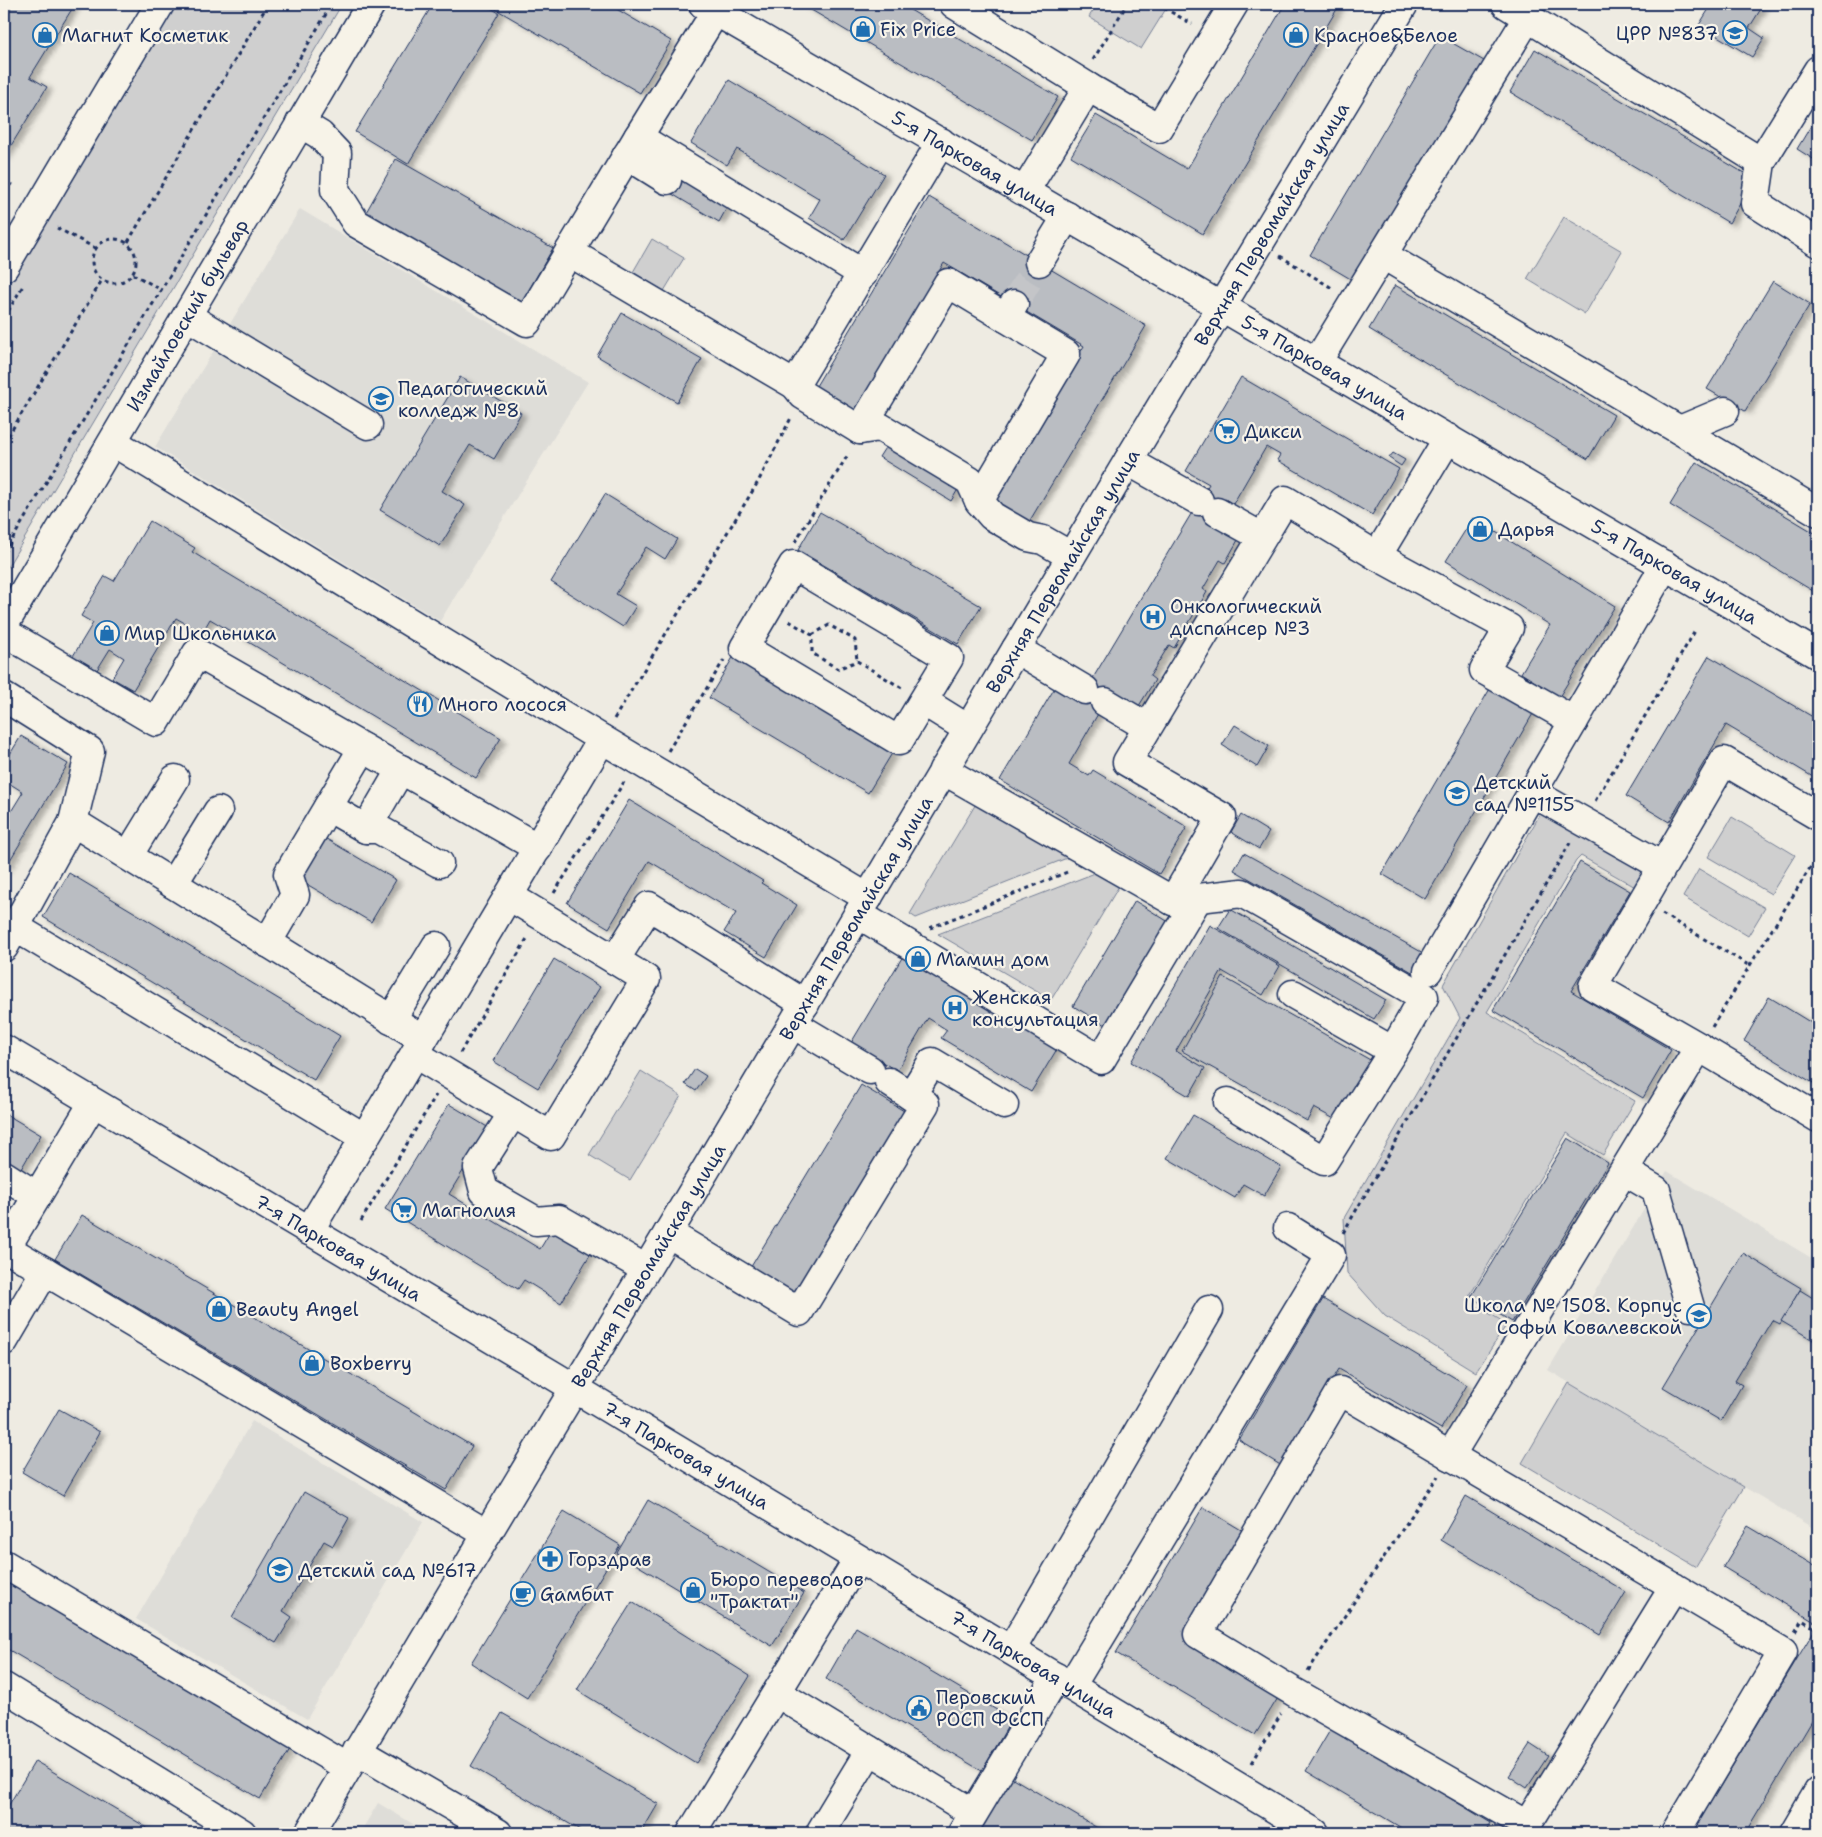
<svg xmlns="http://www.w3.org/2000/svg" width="1822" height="1837" viewBox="0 0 1822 1837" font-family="'Shantell Sans',sans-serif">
<defs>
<filter id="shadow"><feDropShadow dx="5.5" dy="3" stdDeviation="2.5" flood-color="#0004"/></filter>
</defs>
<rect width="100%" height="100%" fill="#eeebe2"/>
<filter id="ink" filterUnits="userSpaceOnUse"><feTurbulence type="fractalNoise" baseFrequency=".02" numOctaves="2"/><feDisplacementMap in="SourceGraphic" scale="10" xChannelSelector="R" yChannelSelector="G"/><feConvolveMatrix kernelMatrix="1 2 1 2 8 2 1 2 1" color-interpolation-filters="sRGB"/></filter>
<g filter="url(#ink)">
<g fill="#deddd8">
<polygon points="300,209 588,382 440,621 155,447"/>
<polygon points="1667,1171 1818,1262 1818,1531 1548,1370"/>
<polygon points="252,1421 423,1522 307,1719 136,1619"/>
<polygon points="378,1803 428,1833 360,1833"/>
</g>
<g fill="#cfcfcf" stroke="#757f96">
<polygon points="172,4 342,4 4,573 4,291"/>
<polygon points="1097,4 1169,4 1141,49 1089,17"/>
<polygon points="1564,217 1622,251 1585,314 1527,279"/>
<polygon points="652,239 684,258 664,291 633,272"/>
<polygon points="977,802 1072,856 916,918 910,914"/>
<polygon points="1543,809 1649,870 1637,888 1581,856 1576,861 1487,1012 1635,1101 1603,1155 1567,1133 1467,1300 1507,1324 1476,1372 1385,1316 1347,1273 1344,1218 1460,1018 1443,985"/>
<polygon points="1732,817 1795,855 1771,894 1708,857"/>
<polygon points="1699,869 1765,908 1748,936 1683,897"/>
<polygon points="1095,873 1119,886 1051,1000 938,934"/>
<polygon points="641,1071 681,1096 630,1180 589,1155"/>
<polygon points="1569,1383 1744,1487 1696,1567 1522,1463"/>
</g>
<g fill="#babdc2" stroke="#1b2f5e" filter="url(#shadow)">
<polygon points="13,4 75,4 30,77 47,87 4,157 4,19"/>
<polygon points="433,4 484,4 499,13 408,164 355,132"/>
<polygon points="487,4 608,4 671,41 640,93"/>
<polygon points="801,4 900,4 1058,97 1032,140"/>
<polygon points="1285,4 1340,4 1203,234 1071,156 1096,115 1187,169"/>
<polygon points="1712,4 1764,4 1749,28 1764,38 1752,57 1699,25"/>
<polygon points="1440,36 1484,61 1354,281 1310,255"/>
<polygon points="1535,49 1754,179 1729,223 1510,92"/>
<polygon points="729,80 884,174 844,240 809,218 820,199 737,149 727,165 691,143"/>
<polygon points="1818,114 1818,162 1797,149"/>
<polygon points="396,159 553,248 522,302 365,214"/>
<polygon points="673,171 729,204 719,222 662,188"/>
<polygon points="929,197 1146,326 1029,522 992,500 1084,346 944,263 853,414 813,391"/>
<polygon points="1773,281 1810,304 1745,411 1707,389"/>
<polygon points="1395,285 1614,415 1588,459 1369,329"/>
<polygon points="622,313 702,359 677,402 597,356"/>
<polygon points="460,377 521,413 494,459 470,445 442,491 465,505 440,546 380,510"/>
<polygon points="1241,377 1399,469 1372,515 1277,460 1280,455 1266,447 1233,504 1225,499 1210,524 1238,540 1225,563 1220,560 1203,589 1207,592 1174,648 1169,645 1150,676 1155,680 1137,709 1110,693 1069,764 1089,776 1093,770 1187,827 1159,874 1000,780 1057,684 1081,698 1209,484 1186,471"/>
<polygon points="888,443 960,486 951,501 879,457"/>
<polygon points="1393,453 1405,460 1401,466 1389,458"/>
<polygon points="1696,462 1818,535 1818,594 1670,505"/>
<polygon points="605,494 677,539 665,559 646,547 616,594 636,606 623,627 551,582"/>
<polygon points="820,512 981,606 958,644 798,550"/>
<polygon points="1473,518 1615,606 1559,697 1521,673 1550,625 1446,561"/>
<polygon points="150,521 195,548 192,552 501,738 476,778 210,619 202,633 176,618 133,690 112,678 124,658 110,649 97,670 73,656 93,623 81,616 105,576 114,581"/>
<polygon points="735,654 894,750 868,793 709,698"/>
<polygon points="1709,656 1818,720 1818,780 1726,725 1669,822 1626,796"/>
<polygon points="1491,687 1534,712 1425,899 1382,874"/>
<polygon points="1235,725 1269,746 1257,767 1222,745"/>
<polygon points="21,736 68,764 4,870 4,823 23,792 4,780 4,764"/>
<polygon points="629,800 763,881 761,883 797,905 766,957 724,932 736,913 649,861 609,928 567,903"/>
<polygon points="1241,815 1269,832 1259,849 1231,832"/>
<polygon points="323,837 396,880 371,922 298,879"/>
<polygon points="1244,853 1425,954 1414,973 1234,870"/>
<polygon points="1580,862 1630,891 1571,991 1671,1050 1643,1098 1493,1010"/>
<polygon points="69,873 340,1036 314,1080 43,917"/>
<polygon points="1135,901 1172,924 1110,1028 1073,1006"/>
<polygon points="1230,909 1386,1000 1374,1019 1218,928"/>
<polygon points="1210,925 1280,966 1263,995 1222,971 1176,1051 1205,1068 1189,1096 1131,1062"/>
<polygon points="906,951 1060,1044 1031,1092 941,1038 947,1030 928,1018 897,1071 851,1043"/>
<polygon points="554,959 600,987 538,1088 493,1061"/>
<polygon points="1223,977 1372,1061 1338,1121 1314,1108 1307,1121 1182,1051"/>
<polygon points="1769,997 1818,1027 1818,1086 1744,1041"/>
<polygon points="695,1069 706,1076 696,1091 685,1084"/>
<polygon points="861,1085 904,1111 792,1297 749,1270"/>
<polygon points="449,1104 489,1128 449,1194 540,1249 552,1229 591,1253 561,1303 524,1280 518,1289 385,1209"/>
<polygon points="4,1113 41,1135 21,1169 4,1159"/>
<polygon points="1193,1115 1281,1167 1264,1196 1243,1184 1235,1198 1167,1158"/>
<polygon points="1568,1138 1608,1163 1512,1322 1471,1297"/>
<polygon points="82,1215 472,1446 446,1490 55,1259"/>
<polygon points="1743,1253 1801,1288 1780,1324 1772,1320 1735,1381 1742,1385 1721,1421 1663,1387"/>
<polygon points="1800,1290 1818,1301 1818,1343 1781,1321"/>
<polygon points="1323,1299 1467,1385 1441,1429 1339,1369 1282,1466 1239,1440"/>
<polygon points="59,1409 100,1432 63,1496 22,1472"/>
<polygon points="304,1492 349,1518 333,1546 324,1541 283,1611 292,1617 276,1643 232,1617"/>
<polygon points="1466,1496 1626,1592 1600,1635 1441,1540"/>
<polygon points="648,1500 804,1593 772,1646 617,1553"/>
<polygon points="1203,1507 1248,1534 1186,1637 1281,1693 1255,1735 1116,1653"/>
<polygon points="564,1511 620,1545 527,1698 471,1663"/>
<polygon points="1748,1526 1818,1568 1818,1711 1745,1833 1692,1833 1818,1624 1723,1567"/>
<polygon points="4,1579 290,1749 260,1799 4,1647"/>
<polygon points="632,1602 750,1676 696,1763 577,1690"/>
<polygon points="856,1627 1012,1719 982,1771 826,1679"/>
<polygon points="502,1713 658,1804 641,1833 585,1833 471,1766"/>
<polygon points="1332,1727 1491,1823 1485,1833 1410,1833 1306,1771"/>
<polygon points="1530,1744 1548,1756 1527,1788 1509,1776"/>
<polygon points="35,1761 146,1827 142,1833 4,1833 4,1813"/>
<polygon points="1011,1777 1106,1833 978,1833"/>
</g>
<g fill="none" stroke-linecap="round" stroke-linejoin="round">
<polyline stroke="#c4c5c8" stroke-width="28" stroke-dasharray="28 14" stroke-linecap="butt" points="1014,304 1039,262"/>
<defs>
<g id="minor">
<path id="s1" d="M 703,4 L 1818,655"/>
<polyline points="954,4 1088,87"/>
<polyline points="1506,4 1761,162 1755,203 1818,243"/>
<polyline points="716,11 638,137 569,252 795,385 803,395 860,430 880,427 970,481 979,501 992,516 1028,537 1043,540 1071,556"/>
<polyline points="300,123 320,135 337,153 335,190 356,223 527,322 569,252"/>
<polyline points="638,137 863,274"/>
<polyline points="627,155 667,180"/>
<polyline points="1761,162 1818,70"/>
<polyline points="1025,191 1088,87 1159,128 1234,4"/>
<polyline points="1383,255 1818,512"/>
<polyline points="1039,262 1067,216"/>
<polyline points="4,267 160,4"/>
<polyline points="187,316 368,425"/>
<polyline points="1317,362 1528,17"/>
<polyline points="795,385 941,142"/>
<polyline points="860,430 948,283 1006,318 1014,304"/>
<polyline points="1680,430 1725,411"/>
<polyline points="1448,438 1377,556 1509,628 1484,670 1574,721"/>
<polyline points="113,442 602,739 868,898"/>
<polyline points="1128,461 1199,501"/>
<polyline points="979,501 1066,354 1006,318"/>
<polyline points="1217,512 1262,537"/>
<path id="s2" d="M 4,625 L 371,4"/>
<polyline points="4,632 156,722 197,653 538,848"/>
<polyline points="1016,649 1085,690"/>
<polyline points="4,697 90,751 73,822"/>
<polyline points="923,701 949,658 793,565 744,648 899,741 923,701 968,729"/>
<polyline points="1105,702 1147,727"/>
<polyline points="943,770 1173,901 1222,817 1127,762 1285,500 1377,556"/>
<polyline points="1533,793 1662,866"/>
<polyline points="328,807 366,829 378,829 439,863"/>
<polyline points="366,829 401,769"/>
<polyline points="128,856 175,779"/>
<polyline points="173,884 218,811"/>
<polyline points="509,896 615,960"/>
<polyline points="1173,901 1242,893 1424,997 1393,1051 1324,1161 1228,1102"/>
<polyline points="858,914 1101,1060 1198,898"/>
<polyline points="15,927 73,822 423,1039"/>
<polyline points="267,943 295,895 288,874 363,748"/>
<polyline points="4,947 15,927 365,1138"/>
<polyline points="1428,971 1665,565"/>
<polyline points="1293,994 1393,1051"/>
<polyline points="391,1020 436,946"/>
<polyline points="793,1024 870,1070"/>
<polyline points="1699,1047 1818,1118"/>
<path id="s3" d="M 4,1049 L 551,1374 L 1315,1833"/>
<polyline points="415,1054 513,1113"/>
<polyline points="889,1082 911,1096 932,1062 1004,1105"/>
<polyline points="93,1103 6,1248 487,1534"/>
<polyline points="1624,1171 1656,1190 1690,1307"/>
<polyline points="4,1175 37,1196"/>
<polyline points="309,1231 602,739"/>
<polyline points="668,1233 799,1312 925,1104 911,1096"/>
<polyline points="646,1269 559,1219 536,1221 484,1191 478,1168 513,1113 551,1136 646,979 615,960 649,906 805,1004"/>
<polyline points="4,1341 45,1271"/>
<polyline points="1450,1456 1699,1047 1593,986 1724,761 1818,816"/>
<polyline points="4,1564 347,1767"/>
<path d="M 1674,1587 L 1527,1825 L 1294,1692 L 1198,1634 L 1340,1391 C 1488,1478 1636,1564 1783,1652 L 1675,1833"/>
<polyline points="1011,1650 1209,1310"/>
<polyline points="1071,1686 1331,1255 1288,1228"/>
<polyline points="4,1687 242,1833"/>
<polyline points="777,1693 973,1813"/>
<polyline points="357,1751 498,1833"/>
<polyline points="821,1831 870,1750"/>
<path id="s4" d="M 309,1833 L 487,1534 L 668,1233 L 1128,461 L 1404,4"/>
<polyline points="691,1833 858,1559"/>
<polyline points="962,1833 1056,1677"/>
</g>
<polyline id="major" points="1794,1833 1818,1792"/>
</defs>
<use href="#minor" stroke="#1b2f5e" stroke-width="31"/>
<use href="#major" stroke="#1b2f5e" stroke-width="31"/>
<g stroke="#1b2f5e" stroke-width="3" stroke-dasharray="4 4" stroke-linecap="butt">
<polyline points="1157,4 1192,24"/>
<polyline points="186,10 189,4"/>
<polyline points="1093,60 1127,4"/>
<polyline points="4,180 12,185"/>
<polyline points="57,228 95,248"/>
<circle cx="114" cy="261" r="22"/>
<polyline points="128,242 268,4"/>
<polyline points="1280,256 1332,288"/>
<polyline points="133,274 160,289"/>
<polyline points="4,318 24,284"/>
<polyline points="4,443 102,280"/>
<polyline points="795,542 849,453"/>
<polyline points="4,553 332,4"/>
<polyline points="789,621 812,635 812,653 838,669 857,661 902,688"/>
<polyline points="812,635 829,625 855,640 857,661"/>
<polyline points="614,719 758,482 792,416"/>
<polyline points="668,751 724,660"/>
<polyline points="1595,801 1695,631"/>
<polyline points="554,893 624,782"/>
<polyline points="1662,914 1750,966"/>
<polyline points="930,928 1070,871"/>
<polyline points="1712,1027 1818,855"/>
<polyline points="460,1053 528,937"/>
<polyline points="361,1221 436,1095"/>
<polyline points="1343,1233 1570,843"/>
<polyline points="1795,1632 1802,1620 1815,1628"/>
<polyline points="1308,1671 1438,1476"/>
<polyline points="1252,1763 1281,1714"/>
</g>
<use href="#minor" stroke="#f7f3e8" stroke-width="28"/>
<use href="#major" stroke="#f7f3e8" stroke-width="28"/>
</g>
</g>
<defs>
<symbol id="shop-ring" viewBox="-11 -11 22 22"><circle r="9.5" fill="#f7f3e8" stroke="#1f6fb2" stroke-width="1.5"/><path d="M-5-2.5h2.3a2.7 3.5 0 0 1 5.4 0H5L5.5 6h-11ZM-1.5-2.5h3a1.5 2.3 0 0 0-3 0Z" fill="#1f6fb2"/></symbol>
<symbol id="school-ring" viewBox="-11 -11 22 22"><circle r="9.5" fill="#f7f3e8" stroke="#1f6fb2" stroke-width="1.5"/><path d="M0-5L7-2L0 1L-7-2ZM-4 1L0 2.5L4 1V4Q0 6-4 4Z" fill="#1f6fb2"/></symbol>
<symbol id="university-ring" viewBox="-11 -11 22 22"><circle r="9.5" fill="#f7f3e8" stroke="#1f6fb2" stroke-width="1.5"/><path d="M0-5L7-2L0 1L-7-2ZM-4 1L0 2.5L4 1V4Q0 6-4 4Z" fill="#1f6fb2"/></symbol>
<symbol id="supermarket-ring" viewBox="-11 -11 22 22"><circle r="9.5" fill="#f7f3e8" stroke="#1f6fb2" stroke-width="1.5"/><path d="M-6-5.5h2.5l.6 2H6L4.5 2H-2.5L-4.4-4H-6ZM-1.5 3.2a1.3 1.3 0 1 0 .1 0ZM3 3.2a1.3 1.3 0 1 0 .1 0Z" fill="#1f6fb2"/></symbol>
<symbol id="hospital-ring" viewBox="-11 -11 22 22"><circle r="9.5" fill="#f7f3e8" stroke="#1f6fb2" stroke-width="1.5"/><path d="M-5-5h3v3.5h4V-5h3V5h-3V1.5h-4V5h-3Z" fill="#1f6fb2"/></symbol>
<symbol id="restaurant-ring" viewBox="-11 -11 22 22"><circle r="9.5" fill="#f7f3e8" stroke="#1f6fb2" stroke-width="1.5"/><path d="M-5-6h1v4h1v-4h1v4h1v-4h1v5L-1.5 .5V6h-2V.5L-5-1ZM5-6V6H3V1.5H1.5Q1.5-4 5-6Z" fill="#1f6fb2"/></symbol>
<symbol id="pharmacy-ring" viewBox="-11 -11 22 22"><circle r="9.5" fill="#f7f3e8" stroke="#1f6fb2" stroke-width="1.5"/><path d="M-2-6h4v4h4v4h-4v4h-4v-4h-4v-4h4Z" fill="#1f6fb2"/></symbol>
<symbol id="cafe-ring" viewBox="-11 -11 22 22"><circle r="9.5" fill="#f7f3e8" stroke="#1f6fb2" stroke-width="1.5"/><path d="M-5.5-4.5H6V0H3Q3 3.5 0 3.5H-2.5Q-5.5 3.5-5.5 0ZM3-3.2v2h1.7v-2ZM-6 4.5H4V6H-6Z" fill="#1f6fb2"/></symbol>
<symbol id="civic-ring" viewBox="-11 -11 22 22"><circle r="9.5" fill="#f7f3e8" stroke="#1f6fb2" stroke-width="1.5"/><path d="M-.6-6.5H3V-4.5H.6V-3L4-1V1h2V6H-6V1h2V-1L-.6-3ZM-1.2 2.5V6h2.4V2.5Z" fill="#1f6fb2"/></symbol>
</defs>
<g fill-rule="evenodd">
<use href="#shop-ring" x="849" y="15" width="28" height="28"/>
<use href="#school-ring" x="1721" y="19" width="28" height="28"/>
<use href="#shop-ring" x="31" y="21" width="28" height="28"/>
<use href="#shop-ring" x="1282" y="21" width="28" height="28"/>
<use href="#university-ring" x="367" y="385" width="28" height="28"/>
<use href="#supermarket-ring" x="1213" y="417" width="28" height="28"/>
<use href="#shop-ring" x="1466" y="515" width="28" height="28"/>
<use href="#hospital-ring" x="1139" y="603" width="28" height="28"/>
<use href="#shop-ring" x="93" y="619" width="28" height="28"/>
<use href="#restaurant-ring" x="406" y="690" width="28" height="28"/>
<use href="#school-ring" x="1443" y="779" width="28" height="28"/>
<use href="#shop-ring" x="904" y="945" width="28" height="28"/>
<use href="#hospital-ring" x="941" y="994" width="28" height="28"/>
<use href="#supermarket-ring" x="390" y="1196" width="28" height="28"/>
<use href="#shop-ring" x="205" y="1295" width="28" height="28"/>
<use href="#school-ring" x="1685" y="1302" width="28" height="28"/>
<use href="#shop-ring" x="298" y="1349" width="28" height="28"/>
<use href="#pharmacy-ring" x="536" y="1545" width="28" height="28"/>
<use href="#school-ring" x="266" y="1556" width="28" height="28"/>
<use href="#shop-ring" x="679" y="1576" width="28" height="28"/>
<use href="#cafe-ring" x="509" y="1580" width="28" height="28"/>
<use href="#civic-ring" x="905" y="1694" width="28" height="28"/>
</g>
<g text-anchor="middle" stroke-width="4.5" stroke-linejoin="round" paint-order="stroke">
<g font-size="19" fill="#1b2f5e" stroke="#f7f3e8" text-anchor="start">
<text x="880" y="36">Fix Price</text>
<text x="1718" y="40" text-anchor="end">ЦРР №837</text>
<text x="62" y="42">Магнит Косметик</text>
<text x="1314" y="42">Красное&amp;Белое</text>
<text x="398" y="395">Педагогический<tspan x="398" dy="22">колледж №8</tspan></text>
<text x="1244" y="438">Дикси</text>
<text x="1498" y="536">Дарья</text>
<text x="1170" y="613">Онкологический<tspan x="1170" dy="22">диспансер №3</tspan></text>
<text x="124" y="640">Мир Школьника</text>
<text x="438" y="711">Много лосося</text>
<text x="1474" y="789">Детский<tspan x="1474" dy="22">сад №1155</tspan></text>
<text x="936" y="966">Мамин дом</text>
<text x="972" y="1004">Женская<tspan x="972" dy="22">консультация</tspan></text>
<text x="422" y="1217">Магнолия</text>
<text x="1682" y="1312" text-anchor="end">Школа № 1508. Корпус<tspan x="1682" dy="22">Софьи Ковалевской</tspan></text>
<text x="236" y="1316">Beauty Angel</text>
<text x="330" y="1370">Boxberry</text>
<text x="568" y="1566">Горздрав</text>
<text x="298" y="1577">Детский сад №617</text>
<text x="710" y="1586">Бюро переводов<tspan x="710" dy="22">"Трактат"</tspan></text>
<text x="540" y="1601">Gамбит</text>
<text x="936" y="1704">Перовский<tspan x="936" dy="22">РОСП ФССП</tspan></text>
</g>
<g font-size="19" fill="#1b2f5e" stroke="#f7f3e8">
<text dy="7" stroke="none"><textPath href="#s1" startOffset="315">5-я Парковая улица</textPath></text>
<text dy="7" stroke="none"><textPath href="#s4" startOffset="1875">Верхняя Первомайская улица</textPath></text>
<text dy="7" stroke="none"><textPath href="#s2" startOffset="360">Измайловский бульвар</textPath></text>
<text dy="7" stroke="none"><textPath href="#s1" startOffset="720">5-я Парковая улица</textPath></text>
<text dy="7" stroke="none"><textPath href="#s4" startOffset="1470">Верхняя Первомайская улица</textPath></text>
<text dy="7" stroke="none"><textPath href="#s1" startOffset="1125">5-я Парковая улица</textPath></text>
<text dy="7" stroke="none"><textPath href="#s4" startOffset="1066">Верхняя Первомайская улица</textPath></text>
<text dy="7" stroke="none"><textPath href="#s3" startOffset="389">7-я Парковая улица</textPath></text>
<text dy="7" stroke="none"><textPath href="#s4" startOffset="661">Верхняя Первомайская улица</textPath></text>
<text dy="7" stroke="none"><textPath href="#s3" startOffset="794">7-я Парковая улица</textPath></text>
<text dy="7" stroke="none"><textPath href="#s3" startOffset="1199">7-я Парковая улица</textPath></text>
</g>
</g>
<rect width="1822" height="1837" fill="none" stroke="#f7f3e8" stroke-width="20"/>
<rect x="10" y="10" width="1802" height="1817" fill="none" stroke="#1b2f5e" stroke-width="2" filter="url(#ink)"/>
</svg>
